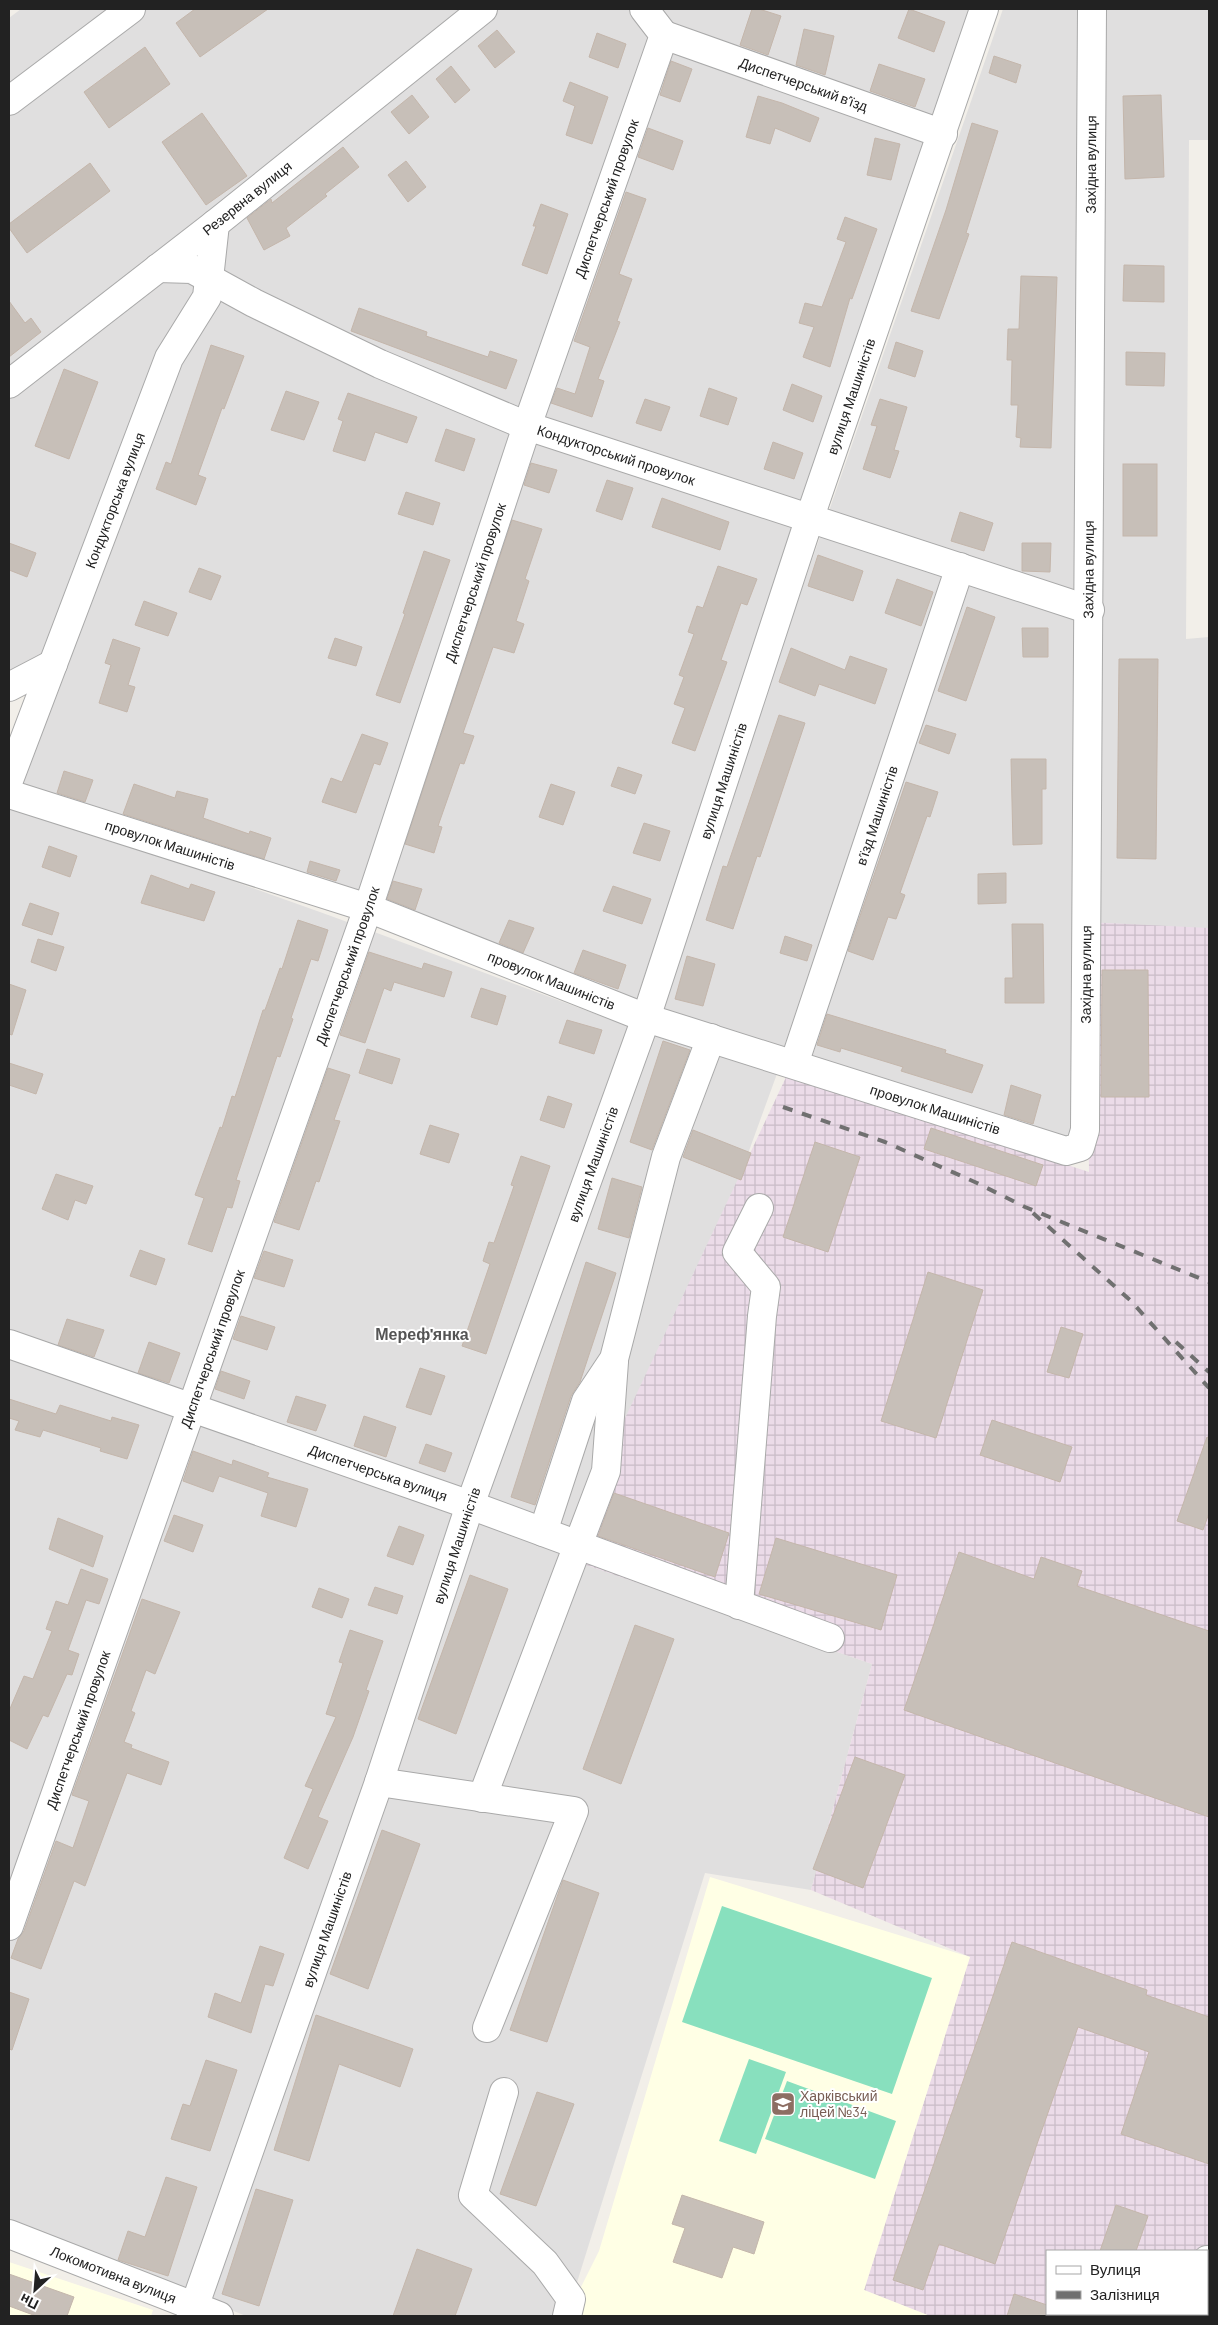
<svg xmlns="http://www.w3.org/2000/svg" width="1218" height="2325" viewBox="0 0 1218 2325" font-family="Barlow,sans-serif">
<defs>
<pattern id="industrial-grid" width="8" height="8" patternUnits="userSpaceOnUse" patternTransform="scale(1.25)"><rect width="8" height="8" fill="#ebdbe8"/><path d="M0 4h8M4 0v8" fill="none" stroke="#c9bcc7"/></pattern>
</defs>
<rect width="100%" height="100%" fill="#f2efe9"/>
<g fill="#e0dfdf">
<polygon points="21,9 973,9 635,1003 15,789 61,656 9,673 9,18"/>
<polygon points="1003,9 1209,9 1209,140 1189,140 1186,639 1209,637 1209,930 1076,1132 1066,1144 786,1049 721,1228 561,1556 872,1664 811,1890 705,1873 574,2292 564,2316 246,2316 204,2299 656,1010"/>
<polygon points="9,801 331,916 628,1026 186,2292 9,2224"/>
</g>
<path fill="url(#industrial-grid)" fill-rule="evenodd" d="M 1087,922 L 1209,928 L 1209,2316 L 930,2316 L 864,2290 L 970,1957 L 811,1890 L 872,1664 L 560,1556 L 787,1075 L 1089,1172 ZM 1047,2251 L 1207,2251 L 1207,2314 L 1047,2314 Z"/>
<g fill="#ffffe5">
<polygon points="710,1877 970,1957 864,2290 930,2316 572,2316 578,2293 599,2251"/>
<polygon points="9,2262 153,2310 151,2316 9,2316"/>
</g>
<g fill="#88e0be">
<polygon points="722,1906 932,1978 892,2094 682,2022"/>
<polygon points="749,2059 786,2072 756,2154 719,2141"/>
<polygon points="787,2081 896,2121 875,2179 765,2139"/>
</g>
<g fill="#c7bfb8" stroke="#c4b6ab">
<polygon points="195,9 268,9 200,57 176,23"/>
<polygon points="752,9 759,9 781,16 768,55 740,45"/>
<polygon points="909,9 945,22 934,52 898,38"/>
<polygon points="804,29 834,36 825,75 796,65"/>
<polygon points="497,30 515,52 495,68 478,46"/>
<polygon points="597,33 626,44 618,68 589,57"/>
<polygon points="145,47 170,84 109,128 84,92"/>
<polygon points="994,56 1021,65 1016,83 989,73"/>
<polygon points="671,61 692,69 680,102 660,95"/>
<polygon points="879,64 925,79 915,107 870,91"/>
<polygon points="451,66 470,90 455,103 436,79"/>
<polygon points="570,82 608,97 592,144 566,135 575,106 563,101"/>
<polygon points="412,95 429,117 409,134 391,112"/>
<polygon points="1161,95 1164,177 1125,179 1123,96"/>
<polygon points="758,96 782,103 819,118 810,142 775,128 770,144 746,137"/>
<polygon points="202,113 247,176 206,205 162,142"/>
<polygon points="972,123 998,131 966,233 969,234 939,319 911,311 946,210"/>
<polygon points="648,128 683,141 673,170 638,157"/>
<polygon points="875,138 900,144 891,180 867,175"/>
<polygon points="343,147 359,167 325,194 327,196 286,228 290,236 264,250 247,218 271,199 272,203"/>
<polygon points="406,161 426,187 408,202 388,175"/>
<polygon points="90,163 110,191 27,253 9,228 9,224"/>
<polygon points="626,192 646,199 619,274 632,279 617,321 620,322 598,379 604,381 592,417 551,403 557,388 575,394 590,347 574,341"/>
<polygon points="541,204 568,214 547,274 522,265 536,226 533,226"/>
<polygon points="845,217 877,229 852,299 850,298 830,367 803,357 814,327 799,323 805,303 822,307 846,242 837,239"/>
<polygon points="1124,265 1164,266 1164,302 1123,301"/>
<polygon points="1021,276 1057,277 1051,448 1020,447 1021,438 1016,437 1018,405 1011,405 1012,360 1007,360 1008,329 1019,329"/>
<polygon points="9,301 25,323 31,318 41,332 9,357"/>
<polygon points="359,308 427,332 426,336 488,357 490,351 517,360 506,389 351,331"/>
<polygon points="896,342 923,351 915,377 888,368"/>
<polygon points="211,345 244,356 224,409 222,408 198,475 206,478 196,505 156,489 166,462 171,464"/>
<polygon points="1126,352 1165,353 1164,386 1126,385"/>
<polygon points="64,369 98,382 69,459 35,446"/>
<polygon points="792,384 822,396 813,422 783,410"/>
<polygon points="709,388 737,398 728,425 700,416"/>
<polygon points="286,391 319,402 304,440 271,430"/>
<polygon points="348,393 417,417 407,443 375,432 365,461 333,451 343,421 338,419"/>
<polygon points="645,399 670,407 661,431 636,423"/>
<polygon points="880,399 907,407 894,450 899,451 890,478 863,469 877,426 871,425"/>
<polygon points="446,429 475,439 464,471 435,461"/>
<polygon points="773,442 803,453 794,479 764,469"/>
<polygon points="531,463 557,470 549,493 524,485"/>
<rect x="1123" y="464" width="34" height="72"/>
<polygon points="607,480 633,488 622,520 596,511"/>
<polygon points="406,492 440,503 433,525 398,514"/>
<polygon points="662,498 729,522 720,550 652,527"/>
<polygon points="960,512 993,523 984,551 951,541"/>
<polygon points="512,520 542,529 525,579 529,581 516,621 524,624 514,653 493,647 463,733 474,736 464,764 460,763 438,826 442,827 434,853 405,844"/>
<polygon points="9,543 36,553 27,577 9,570"/>
<polygon points="1022,543 1051,543 1050,572 1022,571"/>
<polygon points="424,551 450,560 400,703 376,695 405,614 403,613"/>
<polygon points="818,555 863,571 853,601 808,586"/>
<polygon points="718,566 757,579 747,605 741,603 721,660 727,662 695,751 672,743 685,708 674,704 684,677 679,675 694,634 688,632 697,606 703,608"/>
<polygon points="199,568 221,576 211,600 189,592"/>
<polygon points="897,579 933,592 921,626 885,613"/>
<polygon points="144,601 177,613 168,636 135,625"/>
<polygon points="967,607 995,617 966,701 938,691"/>
<polygon points="1022,628 1048,628 1048,657 1023,657"/>
<polygon points="335,638 362,647 356,666 328,658"/>
<polygon points="113,639 140,648 128,685 135,687 127,712 99,703 111,665 105,663"/>
<polygon points="791,648 845,670 850,656 887,669 875,704 819,684 815,696 779,682"/>
<polygon points="1119,659 1158,659 1156,859 1117,858"/>
<polygon points="779,715 805,723 760,857 757,856 733,929 706,920 723,866 727,867"/>
<polygon points="926,725 956,734 949,754 919,743"/>
<polygon points="362,734 388,743 380,765 374,763 356,813 322,802 331,778 342,782"/>
<polygon points="1011,759 1046,759 1046,789 1042,789 1042,844 1013,845"/>
<polygon points="618,767 642,775 635,794 611,786"/>
<polygon points="64,771 93,780 85,802 57,793"/>
<polygon points="906,782 938,792 930,817 927,816 900,893 905,895 896,919 888,917 873,960 848,951"/>
<polygon points="134,784 175,798 177,791 208,799 203,818 249,834 250,831 271,838 264,859 123,814"/>
<polygon points="551,784 575,792 563,825 539,817"/>
<polygon points="644,823 670,831 660,861 633,853"/>
<polygon points="49,846 77,856 70,877 42,867"/>
<polygon points="310,861 340,870 336,881 307,872"/>
<polygon points="1006,873 1006,903 978,904 978,874"/>
<polygon points="151,875 189,889 191,884 215,892 204,921 141,903"/>
<polygon points="393,881 422,889 415,910 387,899"/>
<polygon points="613,886 651,899 642,924 603,911"/>
<polygon points="30,903 59,913 52,935 22,925"/>
<polygon points="298,920 328,930 318,961 311,959 291,1018 293,1019 280,1057 277,1056 236,1180 240,1181 232,1208 227,1207 212,1252 188,1244 204,1198 195,1195 220,1127 222,1128 232,1096 235,1097 263,1010 265,1010 280,968 282,969"/>
<polygon points="509,920 534,928 523,953 499,943"/>
<polygon points="1012,924 1043,924 1044,1003 1005,1003 1005,978 1013,978"/>
<polygon points="785,936 812,945 807,961 780,953"/>
<polygon points="38,939 64,947 56,971 31,962"/>
<polygon points="583,950 626,965 618,989 574,973"/>
<polygon points="369,952 422,969 424,963 452,972 444,997 394,982 391,991 384,988 365,1043 340,1035"/>
<polygon points="687,956 715,964 703,1006 675,999"/>
<polygon points="1102,970 1148,970 1149,1097 1101,1097"/>
<polygon points="9,984 26,990 12,1035 9,1034"/>
<polygon points="481,988 506,996 497,1025 471,1017"/>
<polygon points="827,1014 946,1050 945,1053 983,1065 972,1093 901,1071 903,1067 841,1048 840,1052 817,1045"/>
<polygon points="567,1020 602,1030 594,1054 559,1043"/>
<polygon points="663,1041 690,1050 652,1150 630,1142"/>
<polygon points="367,1049 400,1059 392,1084 359,1073"/>
<polygon points="9,1063 43,1074 36,1094 9,1085"/>
<polygon points="328,1068 350,1075 334,1120 340,1121 319,1182 316,1181 299,1230 274,1222"/>
<polygon points="1011,1085 1041,1095 1033,1124 1004,1115"/>
<polygon points="548,1096 572,1104 564,1128 540,1120"/>
<polygon points="430,1125 459,1134 449,1163 420,1154"/>
<polygon points="931,1128 1043,1165 1036,1186 924,1149"/>
<polygon points="693,1130 751,1153 741,1180 683,1157"/>
<polygon points="815,1142 860,1157 828,1252 783,1237"/>
<polygon points="521,1156 550,1166 486,1354 462,1346 490,1264 483,1261 489,1242 494,1243 514,1186 511,1185"/>
<polygon points="56,1174 93,1186 86,1204 75,1200 68,1220 42,1209"/>
<polygon points="612,1178 642,1187 629,1238 598,1229"/>
<polygon points="140,1250 165,1259 156,1285 130,1276"/>
<polygon points="264,1251 293,1260 284,1287 254,1278"/>
<polygon points="586,1262 616,1273 580,1382 571,1396 535,1505 511,1497"/>
<polygon points="928,1272 983,1290 936,1438 881,1421"/>
<polygon points="241,1316 275,1327 267,1350 233,1339"/>
<polygon points="67,1319 104,1330 94,1357 58,1345"/>
<polygon points="1061,1327 1083,1334 1069,1378 1047,1372"/>
<polygon points="149,1342 180,1353 169,1383 138,1373"/>
<polygon points="420,1368 445,1376 431,1415 406,1407"/>
<polygon points="221,1371 250,1381 244,1399 215,1389"/>
<polygon points="296,1396 326,1405 316,1431 287,1422"/>
<polygon points="9,1399 56,1414 60,1405 111,1421 112,1417 139,1425 127,1459 100,1451 101,1448 43,1430 40,1437 15,1430 19,1421 9,1418"/>
<polygon points="364,1416 396,1427 386,1457 354,1446"/>
<polygon points="992,1420 1072,1447 1060,1482 980,1455"/>
<polygon points="1207,1437 1209,1438 1209,1513 1203,1530 1177,1521"/>
<polygon points="426,1444 452,1453 445,1472 419,1463"/>
<polygon points="193,1451 232,1465 233,1460 269,1473 267,1477 308,1489 296,1527 261,1516 268,1493 219,1476 213,1492 183,1481"/>
<polygon points="614,1493 729,1533 715,1577 598,1536"/>
<polygon points="174,1515 203,1525 193,1552 164,1541"/>
<polygon points="58,1518 103,1536 93,1567 49,1549"/>
<polygon points="399,1526 424,1535 413,1565 387,1556"/>
<polygon points="776,1538 897,1575 881,1630 759,1594"/>
<polygon points="959,1552 1034,1579 1041,1557 1082,1571 1077,1586 1209,1631 1209,1817 904,1710"/>
<polygon points="81,1569 108,1579 99,1604 86,1600 68,1650 79,1654 72,1675 67,1674 48,1717 43,1715 27,1749 9,1740 9,1711 24,1676 33,1679 52,1631 46,1629 56,1601 68,1605"/>
<polygon points="470,1575 508,1589 456,1734 418,1719"/>
<polygon points="375,1587 403,1596 397,1614 368,1605"/>
<polygon points="319,1588 349,1599 342,1618 312,1607"/>
<polygon points="142,1599 180,1612 155,1674 146,1670 131,1711 135,1713 124,1742 132,1745 131,1748 169,1762 161,1785 127,1773 85,1886 74,1881 41,1969 11,1958 18,1939 24,1931 56,1841 73,1848 89,1801 72,1795"/>
<polygon points="635,1625 674,1639 621,1784 583,1769"/>
<polygon points="350,1630 383,1641 366,1690 369,1691 353,1737 318,1817 328,1821 308,1869 284,1858 313,1789 305,1786 336,1717 326,1714 343,1663 339,1662"/>
<polygon points="855,1757 905,1775 863,1888 813,1869"/>
<polygon points="382,1830 420,1844 368,1989 330,1974"/>
<polygon points="563,1880 599,1893 547,2042 510,2030"/>
<polygon points="1012,1942 1147,1990 1146,1995 1209,2017 1209,2164 1121,2134 1149,2052 1078,2027 995,2264 939,2244 923,2290 893,2280"/>
<polygon points="260,1946 284,1954 273,1986 265,1984 251,2033 208,2017 215,1993 241,2003"/>
<polygon points="9,1992 29,1999 12,2050 9,2049"/>
<polygon points="316,2015 413,2049 400,2087 339,2064 309,2161 274,2150"/>
<polygon points="206,2060 237,2070 210,2151 171,2139 183,2104 190,2106"/>
<polygon points="537,2092 574,2104 536,2206 500,2194"/>
<polygon points="166,2177 197,2187 168,2276 118,2260 128,2231 145,2237"/>
<polygon points="256,2189 293,2200 259,2306 222,2294"/>
<polygon points="682,2195 764,2222 754,2254 733,2247 722,2278 673,2262 685,2228 672,2224"/>
<polygon points="1116,2205 1148,2216 1136,2251 1100,2251"/>
<polygon points="417,2249 472,2269 455,2316 393,2316"/>
<polygon points="9,2274 74,2297 67,2316 36,2316 9,2306"/>
<polygon points="1014,2294 1047,2305 1047,2314 1071,2314 1070,2316 1007,2316"/>
</g>
<g fill="none" stroke-linecap="round" stroke-linejoin="round">
<defs>
<g id="minor">
<path id="s1" d="M 664,35 L 943,134"/>
<polyline points="9,101 131,9"/>
<path id="s2" d="M 158,268 L 192,269 L 254,303 L 380,364 L 527,426 L 1090,610"/>
<path id="s3" d="M 9,384 L 215,224 L 483,9"/>
<polyline points="9,687 53,664"/>
<path id="s4" d="M 9,780 L 169,358 L 207,297 L 215,224"/>
<path id="s5" d="M 9,794 L 368,908 L 646,1018 L 1066,1151 L 1080,1147 L 1085,1130 L 1092,9"/>
<path id="s6" d="M 794,1064 L 960,567"/>
<path id="s7" d="M 9,1344 L 470,1505 L 830,1638"/>
<polyline points="543,1532 586,1401 614,1359 666,1157 711,1038"/>
<polyline points="739,1605 762,1316 766,1287 737,1252 759,1208"/>
<polyline points="379,1782 574,1811 487,2028"/>
<polyline points="482,1798 606,1471 614,1362"/>
<path id="s8" d="M 9,1926 L 368,908 L 527,426 L 664,35 L 644,9"/>
<polyline points="504,2092 473,2195 545,2263 571,2299 567,2316"/>
<path id="s9" d="M 9,2234 L 219,2316"/>
<polyline points="1207,2260 1209,2260"/>
<path id="s10" d="M 191,2316 L 379,1782 L 470,1505 L 646,1018 L 810,517 L 984,9"/>
<polyline points="1127,2316 1128,2314"/>
</g>
</defs>
<use href="#minor" stroke="#a9a9a9" stroke-width="30"/>
<use href="#minor" stroke="#fff" stroke-width="28"/>
<g stroke="#707070" stroke-width="4" stroke-dasharray="10 10" stroke-linecap="butt">
<polyline points="783,1107 885,1142 977,1183 1025,1207 1209,1282"/>
<polyline points="1033,1213 1131,1301 1209,1388"/>
<polyline points="1176,1342 1209,1372"/>
</g>
</g>
<defs>
<symbol id="school-square" viewBox="-11 -11 22 22"><rect x="-9" y="-9" width="18" height="18" rx="4" fill="#8d6e63" stroke="#fff"/><path d="M0-5L7-2L0 1L-7-2ZM-4 1L0 2.5L4 1V4Q0 6-4 4Z" fill="#fff"/></symbol>
</defs>
<g fill-rule="evenodd">
<use href="#school-square" x="769" y="2090" width="28" height="28"/>
</g>
<g text-anchor="middle" stroke-width="4" stroke-linejoin="round" paint-order="stroke">
<g font-size="14" fill="#222" stroke="#fff">
<text dy="5" stroke="none"><textPath href="#s1" startOffset="148">Диспетчерський в’їзд</textPath></text>
<text dy="5" stroke="none"><textPath href="#s5" startOffset="2114">Західна вулиця</textPath></text>
<text dy="5" stroke="none"><textPath href="#s3" startOffset="302">Резервна вулиця</textPath></text>
<text dy="5" stroke="none"><textPath href="#s8" startOffset="1828">Диспетчерський провулок</textPath></text>
<text dy="5" stroke="none"><textPath href="#s10" startOffset="2030">вулиця Машиністів</textPath></text>
<text dy="5" stroke="none"><textPath href="#s2" startOffset="498">Кондукторський провулок</textPath></text>
<text dy="5" stroke="none"><textPath href="#s4" startOffset="299">Кондукторська вулиця</textPath></text>
<text dy="5" stroke="none"><textPath href="#s5" startOffset="1709">Західна вулиця</textPath></text>
<text dy="5" stroke="none"><textPath href="#s8" startOffset="1422">Диспетчерський провулок</textPath></text>
<text dy="5" stroke="none"><textPath href="#s10" startOffset="1625">вулиця Машиністів</textPath></text>
<text dy="5" stroke="none"><textPath href="#s6" startOffset="262">в’їзд Машиністів</textPath></text>
<text dy="5" stroke="none"><textPath href="#s5" startOffset="169">провулок Машиністів</textPath></text>
<text dy="5" stroke="none"><textPath href="#s8" startOffset="1018">Диспетчерський провулок</textPath></text>
<text dy="5" stroke="none"><textPath href="#s5" startOffset="1304">Західна вулиця</textPath></text>
<text dy="5" stroke="none"><textPath href="#s5" startOffset="574">провулок Машиністів</textPath></text>
<text dy="5" stroke="none"><textPath href="#s5" startOffset="979">провулок Машиністів</textPath></text>
<text dy="5" stroke="none"><textPath href="#s10" startOffset="1220">вулиця Машиністів</textPath></text>
<text dy="5" stroke="none"><textPath href="#s8" startOffset="612">Диспетчерський провулок</textPath></text>
<text dy="5" stroke="none"><textPath href="#s7" startOffset="391">Диспетчерська вулиця</textPath></text>
<text dy="5" stroke="none"><textPath href="#s10" startOffset="815">вулиця Машиністів</textPath></text>
<text dy="5" stroke="none"><textPath href="#s8" startOffset="208">Диспетчерський провулок</textPath></text>
<text dy="5" stroke="none"><textPath href="#s10" startOffset="410">вулиця Машиністів</textPath></text>
<text dy="5" stroke="none"><textPath href="#s9" startOffset="112">Локомотивна вулиця</textPath></text>
</g>
<g font-size="14" fill="#785e54" stroke="#fff" text-anchor="start">
<text x="800" y="2101">Харківський<tspan x="800" dy="16">ліцей №34</tspan></text>
</g>
<g font-size="16" font-weight="bold" fill="#555" stroke="#fff">
<text x="422" y="1340">Мереф'янка</text>
</g>
</g>
<rect width="1218" height="2325" fill="none" stroke="#222222" stroke-width="20"/>
<rect x="1046" y="2250" width="162" height="65" fill="#ffffff" stroke="#a7a7a7"/>
<rect x="1056" y="2266" width="25" height="8" fill="#ffffff" stroke="#a7a7a7"/>
<text x="1090" y="2275" font-size="15" fill="#222222">Вулиця</text>
<rect x="1056" y="2291" width="25" height="8" fill="#707070" stroke="#a7a7a7"/>
<text x="1090" y="2300" font-size="15" fill="#222222">Залізниця</text>
<g transform="translate(35 2290) rotate(206)" stroke="#ffffff" stroke-width="4" paint-order="stroke">
<path d="M0-4L9 19L0 12L-9 19Z" fill="#222222"/>
<text y="-8" font-size="14" font-weight="bold" text-anchor="middle" fill="#222222">Пн</text>
</g>
</svg>
